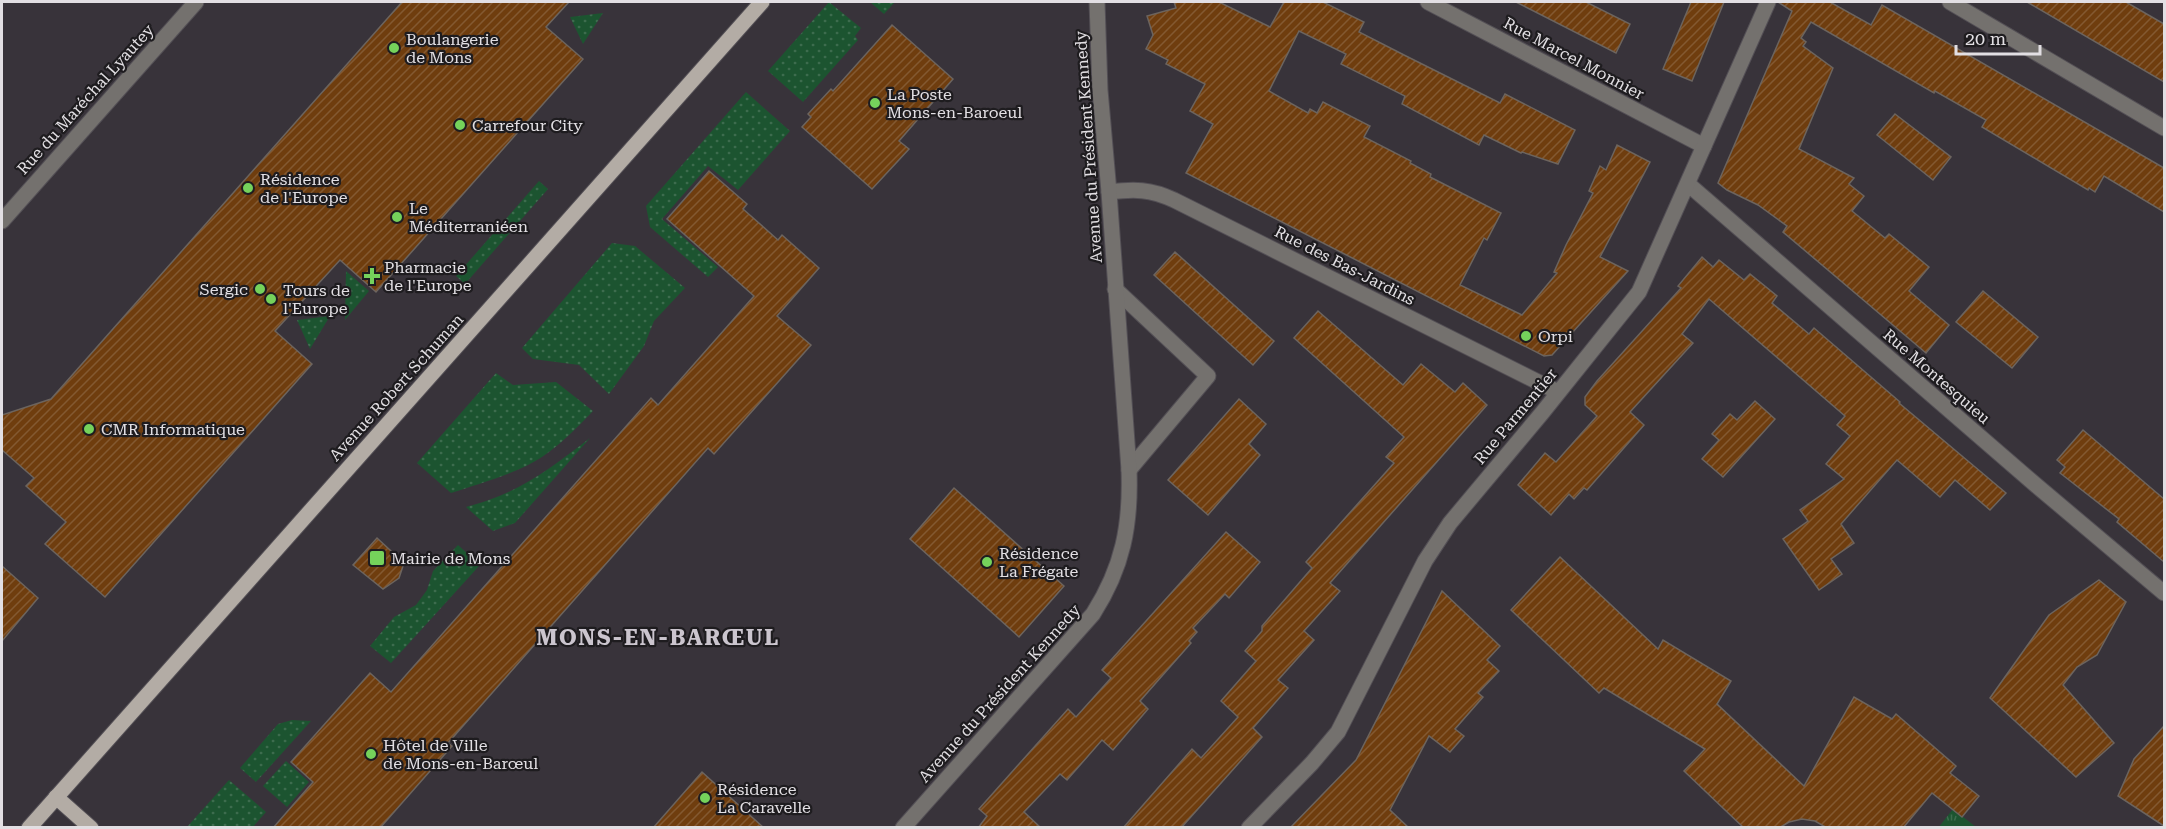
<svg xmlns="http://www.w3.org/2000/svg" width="2166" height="829" viewBox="0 0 2166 829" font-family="'Roboto Serif',serif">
<defs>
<pattern id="grass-dots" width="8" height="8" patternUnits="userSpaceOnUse" patternTransform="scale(1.5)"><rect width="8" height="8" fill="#1c5430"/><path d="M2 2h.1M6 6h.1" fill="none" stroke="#3d6c4e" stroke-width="1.8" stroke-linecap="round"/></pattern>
<pattern id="park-tufts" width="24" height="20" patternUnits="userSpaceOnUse" patternTransform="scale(1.5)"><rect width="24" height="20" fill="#1c5430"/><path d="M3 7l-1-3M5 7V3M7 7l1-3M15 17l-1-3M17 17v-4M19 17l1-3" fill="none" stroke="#3d6c4e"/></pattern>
<pattern id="building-hatch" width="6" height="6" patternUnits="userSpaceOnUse" patternTransform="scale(1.5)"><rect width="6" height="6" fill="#6f3d0e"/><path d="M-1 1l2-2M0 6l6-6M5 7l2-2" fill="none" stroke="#835931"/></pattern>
</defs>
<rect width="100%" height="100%" fill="#38333a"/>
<g fill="url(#grass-dots)">
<polygon points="829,2 861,28 855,36 858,40 803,102 768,71"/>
<polygon points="870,2 895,2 884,14"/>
<polygon points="603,13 583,44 570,17"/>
<polygon points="746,92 790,131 738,190 708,166 662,219 718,267 708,277 650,227 646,206"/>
<polygon points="539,181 548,189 465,284 456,276"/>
<polygon points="612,243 635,246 685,288 654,321 644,346 609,394 579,365 533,359 522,348"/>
<polygon points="346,271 369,291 345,320"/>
<polygon points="330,316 310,349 297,320"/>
<path d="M 496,373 L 513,385 L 556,382 L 593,411 C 577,428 561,444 542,457 C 518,473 478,484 451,493 L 417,463 Z"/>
<path d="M 590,438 L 515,523 L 493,531 L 466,507 C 519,493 547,471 590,438 Z"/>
<polygon points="458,545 480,565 391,663 370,646 394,617 416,605 427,590 433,571"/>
<polygon points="292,720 311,721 256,782 240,768 278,724"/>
<polygon points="286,761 309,782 287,807 263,786"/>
<polygon points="229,780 266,812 253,827 187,827"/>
</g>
<polygon fill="url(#park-tufts)" points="1953,809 1976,827 1938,828"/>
<g fill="url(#building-hatch)" stroke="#6c645e" stroke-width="1.5">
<polygon points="402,2 569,2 546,27 583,59 376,292 340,260 275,331 312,364 105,597 45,544 66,522 26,486 34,478 2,450 2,415 51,399"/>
<polygon points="1174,2 1219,2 1270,27 1284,2 1323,2 1364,22 1359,32 1406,56 1500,103 1505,94 1575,130 1558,164 1522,152 1521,153 1484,135 1479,145 1402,104 1405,96 1341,64 1346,54 1299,31 1269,91 1308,113 1310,109 1317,113 1323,102 1370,126 1364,137 1411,161 1410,163 1431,174 1430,177 1501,213 1487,240 1484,238 1460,285 1522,315 1557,273 1554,272 1566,245 1593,193 1589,191 1600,166 1606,170 1617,145 1650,162 1600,257 1628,271 1552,355 1544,356 1186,173 1213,124 1190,111 1205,84 1166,64 1168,60 1146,49 1153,35 1147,16 1176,8"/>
<polygon points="1516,2 1586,2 1630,24 1616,53"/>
<polygon points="1691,2 1724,2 1692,81 1663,69"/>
<polygon points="1778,2 1830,2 1871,25 1882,5 2164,168 2164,212 2104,176 2095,192 2089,188 2088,190 1982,127 1986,120 1935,91 1934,93 1811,22 1801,38 1806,42 1803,46 1833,68 1799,149 1854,178 1849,184 1864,196 1852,211 1885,238 1889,234 1929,267 1909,291 1949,325 1926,353 1783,232 1787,226 1758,205 1727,190 1718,183 1792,11"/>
<polygon points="2027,2 2126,2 2164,24 2164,82"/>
<polygon points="892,25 953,79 899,141 909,149 872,189 802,127 811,117 808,114 831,89 833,91"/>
<polygon points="1895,114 1951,157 1933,180 1877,135"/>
<polygon points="709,171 747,204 743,209 778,240 782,235 819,268 777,316 811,345 714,454 708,448 448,743 452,746 380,828 273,828 313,782 291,762 370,673 391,692 651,398 658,405 754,296 667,219"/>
<polygon points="1175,252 1274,341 1253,365 1154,275"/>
<polygon points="1702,257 1713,267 1719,260 1744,280 1750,274 1777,296 1772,303 1809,334 1814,328 1900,402 1899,403 2006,493 1990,510 1955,480 1940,497 1897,460 1841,524 1854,543 1831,559 1842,574 1819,590 1783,539 1808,521 1800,510 1844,479 1826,464 1850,436 1837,425 1845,416 1709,299 1682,334 1693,343 1630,412 1644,425 1587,490 1584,488 1574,499 1569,494 1551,515 1518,485 1545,453 1556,462 1597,416 1585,405 1585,397 1597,381 1681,288 1678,286"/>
<polygon points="1983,291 2038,337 2012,368 1956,322"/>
<polygon points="1318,311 1403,385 1421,364 1455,392 1463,383 1487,405 1330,583 1340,591 1304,631 1314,640 1278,680 1288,688 1253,728 1262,737 1181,828 1123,828 1192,749 1201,758 1238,717 1221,701 1256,661 1245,651 1262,631 1262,626 1312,568 1306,562 1394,463 1386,457 1404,437 1294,338"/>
<polygon points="1239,399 1266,424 1249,444 1260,455 1208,515 1168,480"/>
<polygon points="1755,401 1775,419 1723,477 1702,459 1719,440 1712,434 1730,414 1737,420"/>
<polygon points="2083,430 2164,499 2164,562 2117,522 2119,519 2060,473 2065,467 2057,460"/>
<polygon points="954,488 1064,586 1019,637 910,539"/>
<polygon points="1226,532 1260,562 1229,598 1225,594 1193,628 1197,632 1189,641 1191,643 1140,701 1148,709 1113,750 1102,740 1067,780 1060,774 1024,812 1041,828 978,828 987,816 979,809 1068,709 1076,717 1094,697 1111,678 1102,670"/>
<polygon points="377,538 404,563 399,578 383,589 353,565"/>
<polygon points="1560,557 1658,649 1663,640 1731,681 1717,704 1804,786 1854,697 1892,719 1896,714 1956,766 1950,773 1979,796 1962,817 1932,793 1903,828 1827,828 1815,821 1802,819 1789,822 1779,828 1744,828 1684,771 1705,749 1604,688 1599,693 1511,610"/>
<polygon points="2,566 38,598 2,641"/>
<polygon points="2099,580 2126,602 2097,655 2077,667 2063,685 2114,743 2076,777 1990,698 2049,615"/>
<polygon points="1442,591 1500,646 1487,660 1499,671 1478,693 1483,697 1455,729 1464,736 1450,752 1429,736 1390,810 1409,828 1290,828 1356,760"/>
<polygon points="2164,726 2164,826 2118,796 2134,759"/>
<polygon points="702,772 764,828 653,828"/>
</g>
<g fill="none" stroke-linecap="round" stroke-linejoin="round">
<defs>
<g id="minor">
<polyline points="1428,2 1704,146"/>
<polyline points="1950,2 2164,128"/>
<polyline points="1688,184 2037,486 2164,593"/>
<path d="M 1109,192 C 1135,189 1150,189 1174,200 L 1558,392"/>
<polyline points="2,221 196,2"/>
<polyline points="1115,289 1208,376 1129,470"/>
<path d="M 903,828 L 1093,614 C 1123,567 1131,525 1129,470 L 1109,192 L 1100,90 L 1097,2"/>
<polyline points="1249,828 1312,763 1338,732 1425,561 1450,523 1542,413 1639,292 1768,2"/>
</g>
<g id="major">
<polyline points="56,797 91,828"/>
<polyline points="29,828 762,2"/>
</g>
</defs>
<use href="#minor" stroke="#534f55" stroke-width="17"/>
<use href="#major" stroke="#534f55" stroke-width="17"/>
<use href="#minor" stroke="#74716e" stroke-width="15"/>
<use href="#major" stroke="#b3aca5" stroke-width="15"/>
</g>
<g fill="#75d25b" stroke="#1e1c1f" stroke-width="2">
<circle cx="394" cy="48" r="6"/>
<circle cx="875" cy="103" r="6"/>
<circle cx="460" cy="125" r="6"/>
<circle cx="248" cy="188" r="6"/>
<circle cx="397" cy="217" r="6"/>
<path d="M369 267h6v6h6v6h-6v6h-6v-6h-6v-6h6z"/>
<circle cx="260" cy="289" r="6"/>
<circle cx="271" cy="299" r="6"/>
<circle cx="1526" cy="336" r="6"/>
<circle cx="89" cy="429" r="6"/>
<rect x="369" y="550" width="16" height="16" rx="3"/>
<circle cx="987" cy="562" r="6"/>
<circle cx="371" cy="754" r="6"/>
<circle cx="705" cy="798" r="6"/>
</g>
<g text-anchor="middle" stroke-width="4.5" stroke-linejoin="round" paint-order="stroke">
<g font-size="16" fill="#e2dfe3" stroke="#1e1c1f" text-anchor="start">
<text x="406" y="45">Boulangerie<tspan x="406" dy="18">de Mons</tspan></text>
<text x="887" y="100">La Poste<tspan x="887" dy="18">Mons-en-Baroeul</tspan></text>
<text x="472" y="131">Carrefour City</text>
<text x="260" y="185">Résidence<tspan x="260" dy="18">de l'Europe</tspan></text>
<text x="409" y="214">Le<tspan x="409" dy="18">Méditerraniéen</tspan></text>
<text x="384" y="273">Pharmacie<tspan x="384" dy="18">de l'Europe</tspan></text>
<text x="248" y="295" text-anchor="end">Sergic</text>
<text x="283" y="296">Tours de<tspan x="283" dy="18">l'Europe</tspan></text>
<text x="1538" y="342">Orpi</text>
<text x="101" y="435">CMR Informatique</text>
<text x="999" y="559">Résidence<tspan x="999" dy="18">La Frégate</tspan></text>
<text x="391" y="564">Mairie de Mons</text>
<text x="383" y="751">Hôtel de Ville<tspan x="383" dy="18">de Mons-en-Barœul</tspan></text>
<text x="717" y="795">Résidence<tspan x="717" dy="18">La Caravelle</tspan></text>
</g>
<g font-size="16" fill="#e2dfe3" stroke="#1e1c1f">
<text transform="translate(1574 58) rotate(28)" y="6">Rue Marcel Monnier</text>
<text transform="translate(85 99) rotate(-48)" y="6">Rue du Maréchal Lyautey</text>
<text transform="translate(1088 147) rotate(-94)" y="6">Avenue du Président Kennedy</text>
<text transform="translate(1345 265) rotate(27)" y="6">Rue des Bas-Jardins</text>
<text transform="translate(1937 376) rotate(41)" y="6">Rue Montesquieu</text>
<text transform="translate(396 387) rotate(-48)" y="6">Avenue Robert Schuman</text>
<text transform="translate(1515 416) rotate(-50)" y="6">Rue Parmentier</text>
<text transform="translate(999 693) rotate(-48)" y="6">Avenue du Président Kennedy</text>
</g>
<g font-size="22" font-weight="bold" letter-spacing="1.5" fill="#cbc5ce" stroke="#1e1c1f">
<text x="658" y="645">MONS-EN-BARŒUL</text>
</g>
</g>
<rect width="2166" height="829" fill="none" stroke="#e2dfe3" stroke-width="6"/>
<path d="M1956 45v9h84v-9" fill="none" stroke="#e2dfe3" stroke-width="3"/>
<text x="1965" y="45" font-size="18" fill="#e2dfe3" stroke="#1e1c1f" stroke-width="4.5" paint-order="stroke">20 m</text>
</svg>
